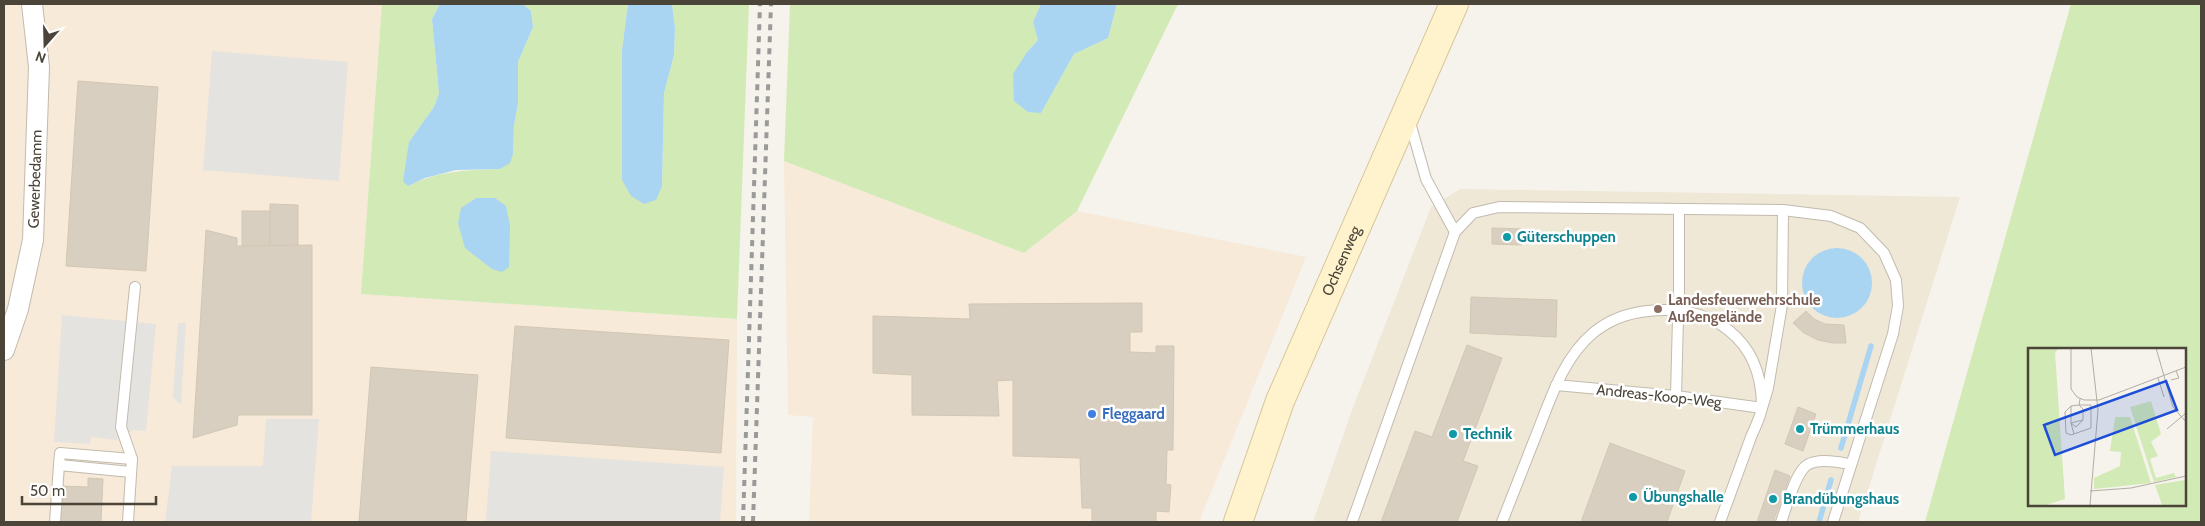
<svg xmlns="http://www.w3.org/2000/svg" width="2205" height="526" viewBox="0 0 2205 526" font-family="Cabin,sans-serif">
<rect width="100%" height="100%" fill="#f6f3ec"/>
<g fill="#f7ead8">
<polygon points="4,4 382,4 361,294 737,319 736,522 4,522"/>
<polygon points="784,161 1024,253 1077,211 1306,257 1199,522 809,522 813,417 788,415"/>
</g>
<polygon fill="#efe8d6" points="1460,189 1960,197 1858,522 1313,522 1352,410 1431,207"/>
<g fill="#d2eab5" fill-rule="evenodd">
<path d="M 382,4 L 440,4 L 432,19 L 439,93 L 434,107 L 409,142 L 408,186 C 438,171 467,170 500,169 L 513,154 L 514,125 L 518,103 L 518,62 L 533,27 L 531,11 L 523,4 L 628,4 L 622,50 L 662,186 L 664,93 L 674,55 L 675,28 L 672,4 L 749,4 L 737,319 L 361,294 ZM 476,198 L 495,198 L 462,208 Z"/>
<polygon points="790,4 1041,4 1033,22 1038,40 1027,52 1041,113 1074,54 1108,38 1117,4 1178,4 1077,211 1024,253 784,161"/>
<path d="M 2071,4 L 2201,4 L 2201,522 L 1925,522 ZM 2029,350 L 2184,350 L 2184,505 L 2029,505 Z"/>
</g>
<g fill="#e5e3e0">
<polygon points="212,51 348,62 339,181 203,170"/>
<polygon points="62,315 156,324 146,431 133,430 116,440 91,437 90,444 54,442"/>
<polygon points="178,323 186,323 181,405 173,397"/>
<polygon points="266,419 319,419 311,522 165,522 172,466 263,466"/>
<polygon points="491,451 724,467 720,522 486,522"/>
</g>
<g fill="#a9d4f2">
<polygon points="440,4 523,4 531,11 533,27 518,62 518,103 514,125 513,154 510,163 500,169 456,170 425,178 408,186 403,181 409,142 434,107 439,93 432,19"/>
<polygon points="628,4 672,4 675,28 674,55 664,93 662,186 656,200 644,204 631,196 622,180 622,50"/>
<polygon points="1041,4 1117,4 1108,38 1074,54 1041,113 1028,112 1014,101 1013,74 1027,52 1038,40 1033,22"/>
<polygon points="476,198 495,198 506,206 510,226 509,267 502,272 492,269 465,248 458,223 461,208"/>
<circle cx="1837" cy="283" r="35"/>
</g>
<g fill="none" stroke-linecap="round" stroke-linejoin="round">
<g stroke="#a9d4f2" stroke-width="5.5">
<polyline points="1841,448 1871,346"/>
<polyline points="1819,522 1831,480"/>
</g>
</g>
<g fill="#d8cfc1" stroke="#d3c7b4">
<polygon points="78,81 158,87 146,271 66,266"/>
<polygon points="270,204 298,205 298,246 270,246"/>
<rect x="242" y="211" width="28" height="35"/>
<polygon points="1492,228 1523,229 1522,245 1492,244"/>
<polygon points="206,230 237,238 237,246 312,245 312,415 238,415 237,425 193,438"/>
<polygon points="1471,297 1557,300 1556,337 1470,333"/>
<polygon points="1142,303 1142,332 1130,332 1130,352 1156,353 1156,346 1174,346 1173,450 1167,450 1166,484 1171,485 1169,512 1156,511 1156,522 1092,522 1092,508 1082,508 1080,458 1013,456 1013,380 997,381 999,416 912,415 912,375 873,373 873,316 970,319 969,304"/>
<polygon points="1806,311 1814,319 1825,324 1844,325 1846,343 1833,343 1818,340 1804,333 1793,323"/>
<polygon points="515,326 729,340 721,453 506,438"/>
<polygon points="1467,345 1502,358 1463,461 1478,466 1457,522 1381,522 1415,431 1432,437"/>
<polygon points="371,367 478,375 466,522 359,522"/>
<polygon points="1798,407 1816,414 1803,451 1785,444"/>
<polygon points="1610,443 1685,471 1667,522 1581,522"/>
<polygon points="1775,470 1790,476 1773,522 1757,522"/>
<polygon points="88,478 103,479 101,522 59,522 61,486 88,487"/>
</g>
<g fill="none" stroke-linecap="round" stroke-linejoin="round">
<defs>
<g id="service">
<polyline points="1409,119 1426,179 1455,232"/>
<polyline points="1679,294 1679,209"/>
<polyline points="1556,385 1676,396 1762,408 1768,388 1782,305 1783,210"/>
<polyline points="1676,396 1678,318"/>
<polyline points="59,465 60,453 132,459"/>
<polyline points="55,522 59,465 131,472"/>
<polyline points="128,522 132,459 121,427 135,287"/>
<polyline points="1352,522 1455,232 1473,213 1499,207 1783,210 1831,216 1860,228 1884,253 1896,280 1898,306 1893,334 1833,522"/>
<path d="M 1502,522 C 1513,494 1524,466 1535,438 C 1550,401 1562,359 1593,333 C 1610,319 1627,313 1648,311 C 1712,304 1761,338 1762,405 C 1762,415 1755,427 1751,437 C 1741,465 1730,494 1720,522"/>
<path d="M 1781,522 C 1786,509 1795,473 1807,465 C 1819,458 1837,462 1850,464"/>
</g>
<g id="minor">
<path id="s1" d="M 4,350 L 18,309 L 33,240 L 39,67 L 32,4"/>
</g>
<g id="secondary">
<path id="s2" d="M 1238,522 L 1280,401 L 1454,4"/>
</g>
</defs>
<use href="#service" stroke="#c2bbae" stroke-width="12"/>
<use href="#minor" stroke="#c2bbae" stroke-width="22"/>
<use href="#secondary" stroke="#d6c79b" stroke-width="30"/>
<use href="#service" stroke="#fff" stroke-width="10"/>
<use href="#minor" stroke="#fff" stroke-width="20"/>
<use href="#secondary" stroke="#fff3cd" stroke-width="28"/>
<g stroke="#9a9a9a" stroke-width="4" stroke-dasharray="6 6" stroke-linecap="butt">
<polyline points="743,522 760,4"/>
<polyline points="753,522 771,4"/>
</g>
</g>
<g fill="#0f9aa8" stroke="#fff" stroke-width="2">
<circle cx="1507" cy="237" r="5"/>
<circle cx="1800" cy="429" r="5"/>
<circle cx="1453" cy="434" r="5"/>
<circle cx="1633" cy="497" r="5"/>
<circle cx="1773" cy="499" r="5"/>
</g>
<circle fill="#8d6e63" stroke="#fff" stroke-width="2" cx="1658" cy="309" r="5"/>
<circle fill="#3f7fe0" stroke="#fff" stroke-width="2" cx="1092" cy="414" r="5"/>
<g text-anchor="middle" stroke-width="5" stroke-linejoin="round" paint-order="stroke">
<g font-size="15" fill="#4b4439" stroke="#fff">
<text dy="5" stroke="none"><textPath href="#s1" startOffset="175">Gewerbedamm</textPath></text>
<text dy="5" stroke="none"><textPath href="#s2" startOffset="281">Ochsenweg</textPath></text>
<text transform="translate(1659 396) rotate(6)" y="5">Andreas-Koop-Weg</text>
</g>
<g font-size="15" font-weight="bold" fill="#0d838f" stroke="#fff" text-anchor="start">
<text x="1517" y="242">Güterschuppen</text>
<text x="1810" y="434">Trümmerhaus</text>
<text x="1463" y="439">Technik</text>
<text x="1643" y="502">Übungshalle</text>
<text x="1783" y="504">Brandübungshaus</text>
</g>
<g font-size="15" font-weight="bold" fill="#785e54" stroke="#fff" text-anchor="start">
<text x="1668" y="305">Landesfeuerwehrschule<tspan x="1668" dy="17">Außengelände</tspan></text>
</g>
<g font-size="15" font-weight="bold" fill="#366cbe" stroke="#fff" text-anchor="start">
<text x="1102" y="419">Fleggaard</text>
</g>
</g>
<g transform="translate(2028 348)">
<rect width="158" height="158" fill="#f6f3ec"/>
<path d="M 0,0 L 30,1 L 27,5 L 37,151 L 18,157 L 0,157 ZM 123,53 L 133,86 L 123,94 L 130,108 L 122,111 L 128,130 L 146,125 L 148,129 L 126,134 L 102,59 ZM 87,69 L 102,69 L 123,135 L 66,141 L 66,130 L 92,118 L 93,104 L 82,103 ZM 157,132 L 157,157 L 134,157 L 127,137 Z" fill="#d2eab5"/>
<path fill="none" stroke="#b2ada4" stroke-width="1" d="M 43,0 L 43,41 L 49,49 L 56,52 L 71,52 L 158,19M 128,0 L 145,59 L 158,74M 130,30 L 136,49M 143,32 L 151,30 L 148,23M 51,57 L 55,61 L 55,72 L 48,79 L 43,75 L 43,58 ZM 43,58 L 37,64 L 38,85 L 43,87 L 63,80 L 63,57 L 51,57 L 52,51M 139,81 L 158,65M 46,86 L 43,75 L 55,72M 62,143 L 103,140 L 158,128M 62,157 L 70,62 L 63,0"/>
<path fill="#1d4ed8" fill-opacity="0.15" stroke="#1d4ed8" stroke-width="2.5" d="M 138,33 L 149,62 L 27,107 L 16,77 Z"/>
<rect width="158" height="158" fill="none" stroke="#4b4439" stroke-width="2.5"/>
</g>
<rect width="2205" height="526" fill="none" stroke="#4b4439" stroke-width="10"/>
<g transform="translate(45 45) rotate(200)" stroke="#ffffff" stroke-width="4" paint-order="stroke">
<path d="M0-4L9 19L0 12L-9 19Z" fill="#4b4439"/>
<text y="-8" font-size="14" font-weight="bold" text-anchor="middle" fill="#4b4439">N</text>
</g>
<path d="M22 496v8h134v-8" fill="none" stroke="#4b4439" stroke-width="2.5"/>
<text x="30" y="496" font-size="15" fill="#4b4439" stroke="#ffffff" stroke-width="4" paint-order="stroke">50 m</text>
</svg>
